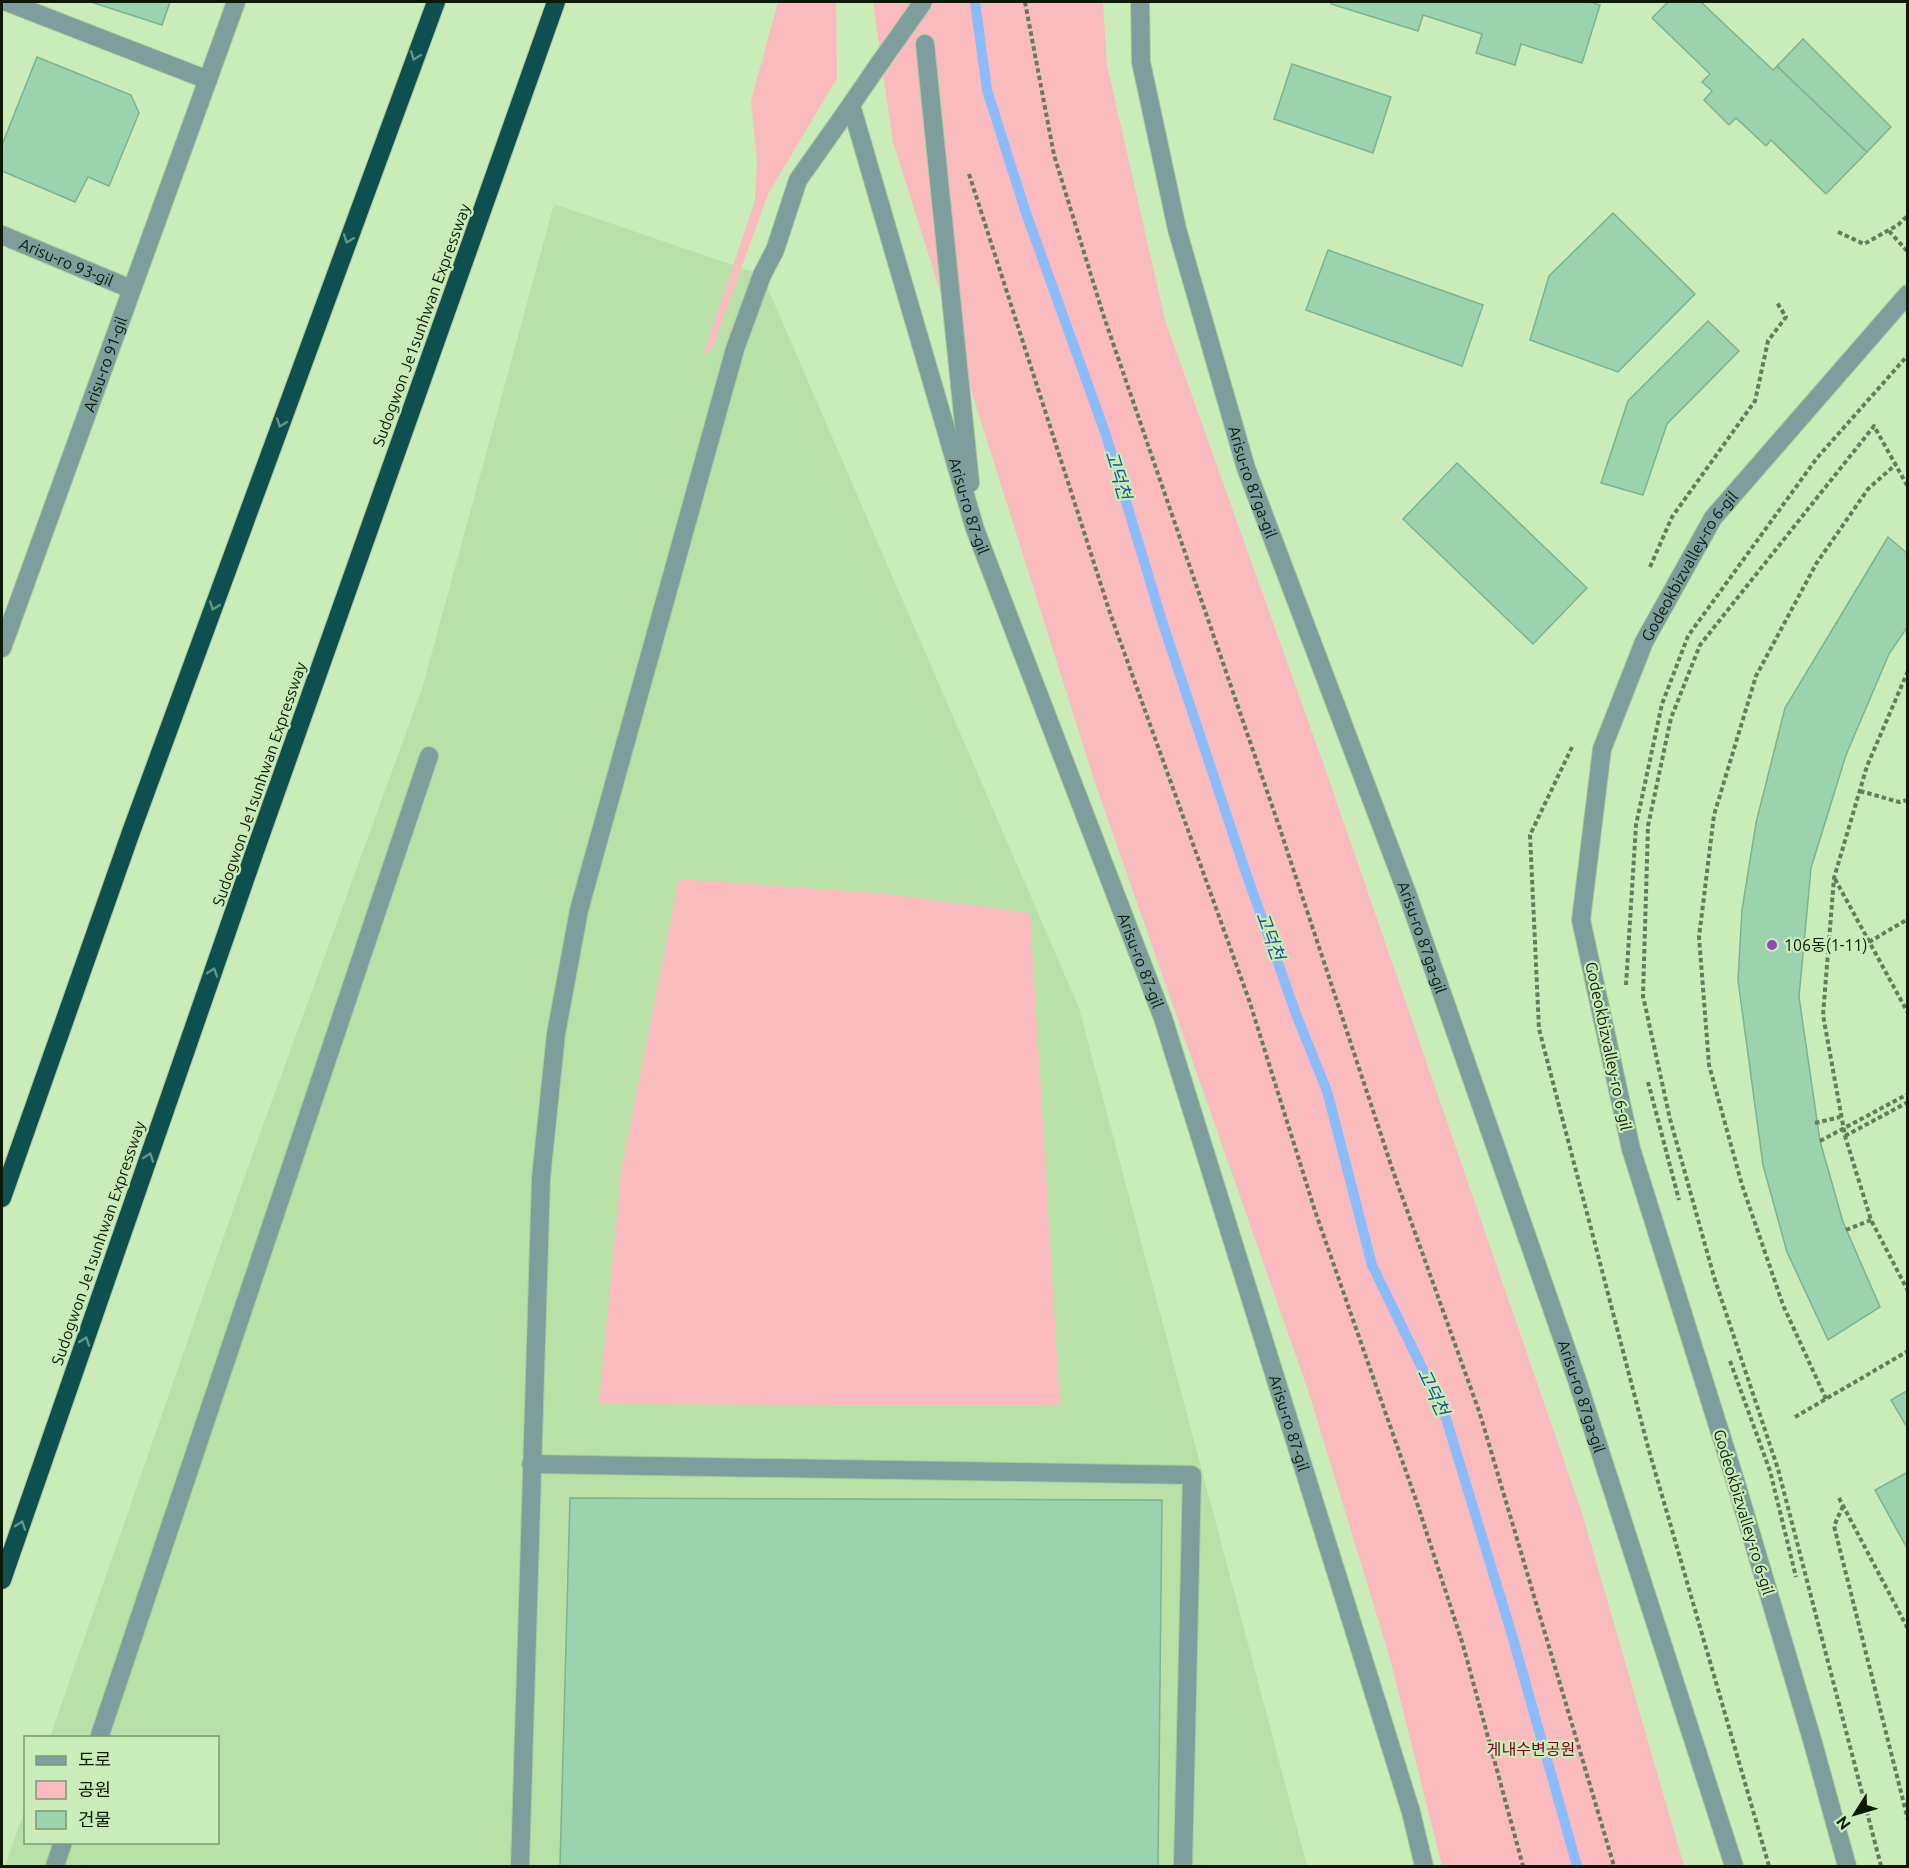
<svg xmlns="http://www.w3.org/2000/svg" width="1909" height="1868" viewBox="0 0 1909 1868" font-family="Ubuntu,'Noto Sans KR',sans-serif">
<rect width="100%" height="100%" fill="#c9ecb8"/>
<polygon fill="#b9e0a7" points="554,204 762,275 1079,1008 1307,1866 5,1866 25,1809 26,1842 218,1842 218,1738 50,1737 249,1164 422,689"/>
<g fill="#f9bbbe">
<polygon points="778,2 836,2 837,78 768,194 712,349 703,356 755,201 757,160 751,101"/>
<polygon points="873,2 1103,2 1107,65 1165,320 1327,774 1582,1513 1684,1866 1442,1866 1389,1655 1308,1390 1094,780 893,142"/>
<polygon points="679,879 888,894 1030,913 1060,1406 599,1404 621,1172"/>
</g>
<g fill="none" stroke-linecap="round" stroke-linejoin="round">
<polyline stroke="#8cbbf9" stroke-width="10" points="975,2 987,90 1026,213 1106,435 1162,621 1245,870 1296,1014 1327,1091 1372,1265 1445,1415 1512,1635 1577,1866"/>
</g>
<g fill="#9bd3ae" stroke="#7cb390" stroke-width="1.5">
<polygon points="91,2 170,2 162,25"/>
<polygon points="1331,2 1590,2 1600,5 1582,63 1521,44 1515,65 1476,53 1482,34 1423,15 1418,31 1331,4"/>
<polygon points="1668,2 1701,2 1773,70 1777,66 1867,152 1826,194 1771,140 1766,146 1736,118 1729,125 1704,100 1712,91 1702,82 1710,74 1652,18"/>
<polygon points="1803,39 1891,127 1867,152 1777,66"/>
<polygon points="37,57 131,95 139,113 109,186 88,177 75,202 2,171 2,145"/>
<polygon points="1292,64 1391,97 1373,153 1274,119"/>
<polygon points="1613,213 1695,294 1618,372 1530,340 1549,276"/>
<polygon points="1328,250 1483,305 1462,366 1306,310"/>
<polygon points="1708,321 1739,351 1667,424 1643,495 1601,483 1628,401"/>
<polygon points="1457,463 1587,588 1533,644 1403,519"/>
<polygon points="1888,537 1908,554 1908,626 1889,654 1846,755 1811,868 1799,997 1820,1141 1843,1222 1880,1307 1828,1340 1787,1252 1763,1165 1738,980 1742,910 1756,823 1785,708"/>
<polygon points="1908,1390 1908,1429 1891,1400"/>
<polygon points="1908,1472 1908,1550 1875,1490"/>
<polygon points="570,1498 1162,1500 1158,1866 560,1866"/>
</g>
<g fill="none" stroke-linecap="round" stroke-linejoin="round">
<defs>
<g id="minor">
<polyline points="7,2 208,80"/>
<path id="s1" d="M 1140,2 L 1141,62 L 1177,229 L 1246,468 L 1408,896 L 1577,1380 L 1734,1866"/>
<polyline points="925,44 970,483"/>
<path id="s2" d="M 877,67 L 851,105 L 975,529 L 1163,1018 L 1411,1812 L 1424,1866"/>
<path id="s3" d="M 2,235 L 131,289"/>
<path id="s4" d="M 2,648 L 236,2"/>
<polyline points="531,1464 1192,1475 1183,1866"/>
<polyline points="99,1738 429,756"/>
<polyline points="55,1866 63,1842"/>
<polyline points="520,1866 541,1178 556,1034 579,910 735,349 762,275 775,250 798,180 851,105"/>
<path id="s5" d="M 1847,1866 L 1813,1743 L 1735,1480 L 1631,1149 L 1581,920 L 1602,749 L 1644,642 L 1713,518 L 1908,294"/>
</g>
<g id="highway">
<polyline points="2,1198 131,832 436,2"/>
<polyline points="2,1580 255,851 556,2"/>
</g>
</defs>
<use href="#minor" stroke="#abca9c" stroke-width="20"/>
<use href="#highway" stroke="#abca9c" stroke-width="20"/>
<g stroke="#657c5a" stroke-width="4" stroke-dasharray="4.5 3" stroke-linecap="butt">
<polyline points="1025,2 1054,155 1103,314 1279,826 1394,1174 1480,1414 1614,1866"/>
<polyline points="969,174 1110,613 1249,1000 1315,1211 1417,1503 1463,1645 1523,1866"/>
<polyline points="1889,231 1908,252"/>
<polyline points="1838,232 1864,244 1898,225 1908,215"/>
<polyline points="1650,567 1672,517 1755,401 1768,341 1786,317 1776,301"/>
<polyline points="1908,671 1867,766 1834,878 1823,1015 1845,1136 1871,1220 1908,1291"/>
<polyline points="1572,747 1530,835 1539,1029 1648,1447 1769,1866"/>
<polyline points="1860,791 1899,802 1908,800"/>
<polyline points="1835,879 1908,1013"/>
<polyline points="1869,942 1908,919"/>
<polyline points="1626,985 1636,825 1662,704 1688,636 1817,458 1908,355"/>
<polyline points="1648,1082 1679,1200"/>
<polyline points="1815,1123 1840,1117"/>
<polyline points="1845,1136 1908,1102"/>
<polyline points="1846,1230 1871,1220"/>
<polyline points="1730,1361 1770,1471 1796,1577"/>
<polyline points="1826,1399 1783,1305 1742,1185 1709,1065 1699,937 1714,815 1756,676 1816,564 1868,489 1895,465"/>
<polyline points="1795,1417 1908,1351"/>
<polyline points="1839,1498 1908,1629"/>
<polyline points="1843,1506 1834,1526 1908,1820"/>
<polyline points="1881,1866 1778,1469 1714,1277 1670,1119 1643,996 1648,826 1671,718 1700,645 1874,426 1908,487"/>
</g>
<use href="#minor" stroke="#7e9d9d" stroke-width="18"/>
<use href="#highway" stroke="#0e5050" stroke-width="18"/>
<defs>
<polyline id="minor-bridge" points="877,67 923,2"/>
</defs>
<use href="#minor-bridge" stroke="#abca9c" stroke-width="20" stroke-linecap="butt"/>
<polyline stroke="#657c5a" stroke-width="4" stroke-dasharray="4.5 3" stroke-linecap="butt" points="1820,1141 1908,1094"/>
<use href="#minor-bridge" stroke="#7e9d9d" stroke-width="18"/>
</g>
<defs><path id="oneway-chevron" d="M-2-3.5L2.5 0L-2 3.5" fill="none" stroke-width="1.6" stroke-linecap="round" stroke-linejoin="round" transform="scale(1.5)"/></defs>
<g stroke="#62967f">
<use href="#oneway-chevron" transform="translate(415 56) rotate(110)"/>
<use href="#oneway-chevron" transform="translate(348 239) rotate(110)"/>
<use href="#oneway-chevron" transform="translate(281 423) rotate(110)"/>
<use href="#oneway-chevron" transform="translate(214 606) rotate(110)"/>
<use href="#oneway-chevron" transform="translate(213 972) rotate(-71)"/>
<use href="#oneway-chevron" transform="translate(149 1157) rotate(-71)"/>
<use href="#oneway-chevron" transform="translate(85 1341) rotate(-71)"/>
<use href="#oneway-chevron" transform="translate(21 1525) rotate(-71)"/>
</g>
<circle fill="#9645b5" stroke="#c9ecb8" stroke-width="2" cx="1772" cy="945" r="6"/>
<g text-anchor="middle" stroke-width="4.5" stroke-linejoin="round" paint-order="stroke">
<g font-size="16" fill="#0d1907" stroke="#c9ecb8">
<text dy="6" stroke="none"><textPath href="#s3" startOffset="70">Arisu-ro 93-gil</textPath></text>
<text transform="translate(421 325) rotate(-70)" y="6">Sudogwon Je1sunhwan Expressway</text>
<text dy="6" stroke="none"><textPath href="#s4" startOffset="302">Arisu-ro 91-gil</textPath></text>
<text dy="6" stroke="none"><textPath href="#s1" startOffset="495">Arisu-ro 87ga-gil</textPath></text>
<text dy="6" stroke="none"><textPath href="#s2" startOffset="464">Arisu-ro 87-gil</textPath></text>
<text dy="6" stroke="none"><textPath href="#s5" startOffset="1359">Godeokbizvalley-ro 6-gil</textPath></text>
<text transform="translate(259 784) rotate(-71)" y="6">Sudogwon Je1sunhwan Expressway</text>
<text dy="6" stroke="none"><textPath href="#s1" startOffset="981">Arisu-ro 87ga-gil</textPath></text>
<text dy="6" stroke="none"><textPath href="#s2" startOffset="950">Arisu-ro 87-gil</textPath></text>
<text transform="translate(1609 1046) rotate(78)" y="6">Godeokbizvalley-ro 6-gil</text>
<text transform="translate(98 1243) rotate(-71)" y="6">Sudogwon Je1sunhwan Expressway</text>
<text dy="6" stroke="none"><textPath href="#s1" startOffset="1467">Arisu-ro 87ga-gil</textPath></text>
<text dy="6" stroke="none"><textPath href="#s2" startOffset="1436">Arisu-ro 87-gil</textPath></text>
<text transform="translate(1744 1512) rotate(73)" y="6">Godeokbizvalley-ro 6-gil</text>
</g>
<g font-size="16" fill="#0d1907" stroke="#c9ecb8" text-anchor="start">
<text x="1784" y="951">106동(1-11)</text>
</g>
<g font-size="16" fill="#840027" stroke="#c9ecb8">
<text x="1531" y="1755">게내수변공원</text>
</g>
<g font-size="18" font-style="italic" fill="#185195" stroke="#c9ecb8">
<text transform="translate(1118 475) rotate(73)" y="6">고덕천</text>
<text transform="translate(1270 936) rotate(70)" y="6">고덕천</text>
<text transform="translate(1433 1392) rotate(65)" y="6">고덕천</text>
</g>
</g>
<rect width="1909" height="1868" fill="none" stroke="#0d1907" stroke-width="6"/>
<rect x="24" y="1736" width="195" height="108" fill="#c9ecb8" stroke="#7e9871" stroke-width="1.5"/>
<rect x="36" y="1756" width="30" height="9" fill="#7e9d9d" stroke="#7e9871" stroke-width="1.5"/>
<text x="78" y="1766" font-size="18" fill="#0d1907">도로</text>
<rect x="36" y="1781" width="30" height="18" fill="#f9bbbe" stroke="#7e9871" stroke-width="1.5"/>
<text x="78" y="1796" font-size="18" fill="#0d1907">공원</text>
<rect x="36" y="1811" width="30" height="18" fill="#9bd3ae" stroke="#7e9871" stroke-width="1.5"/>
<text x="78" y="1826" font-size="18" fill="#0d1907">건물</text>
<g transform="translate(1855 1814) rotate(233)" stroke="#c9ecb8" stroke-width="4.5" paint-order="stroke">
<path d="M0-4.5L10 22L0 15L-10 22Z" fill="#0d1907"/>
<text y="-9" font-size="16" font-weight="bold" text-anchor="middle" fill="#0d1907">N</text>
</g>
</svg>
